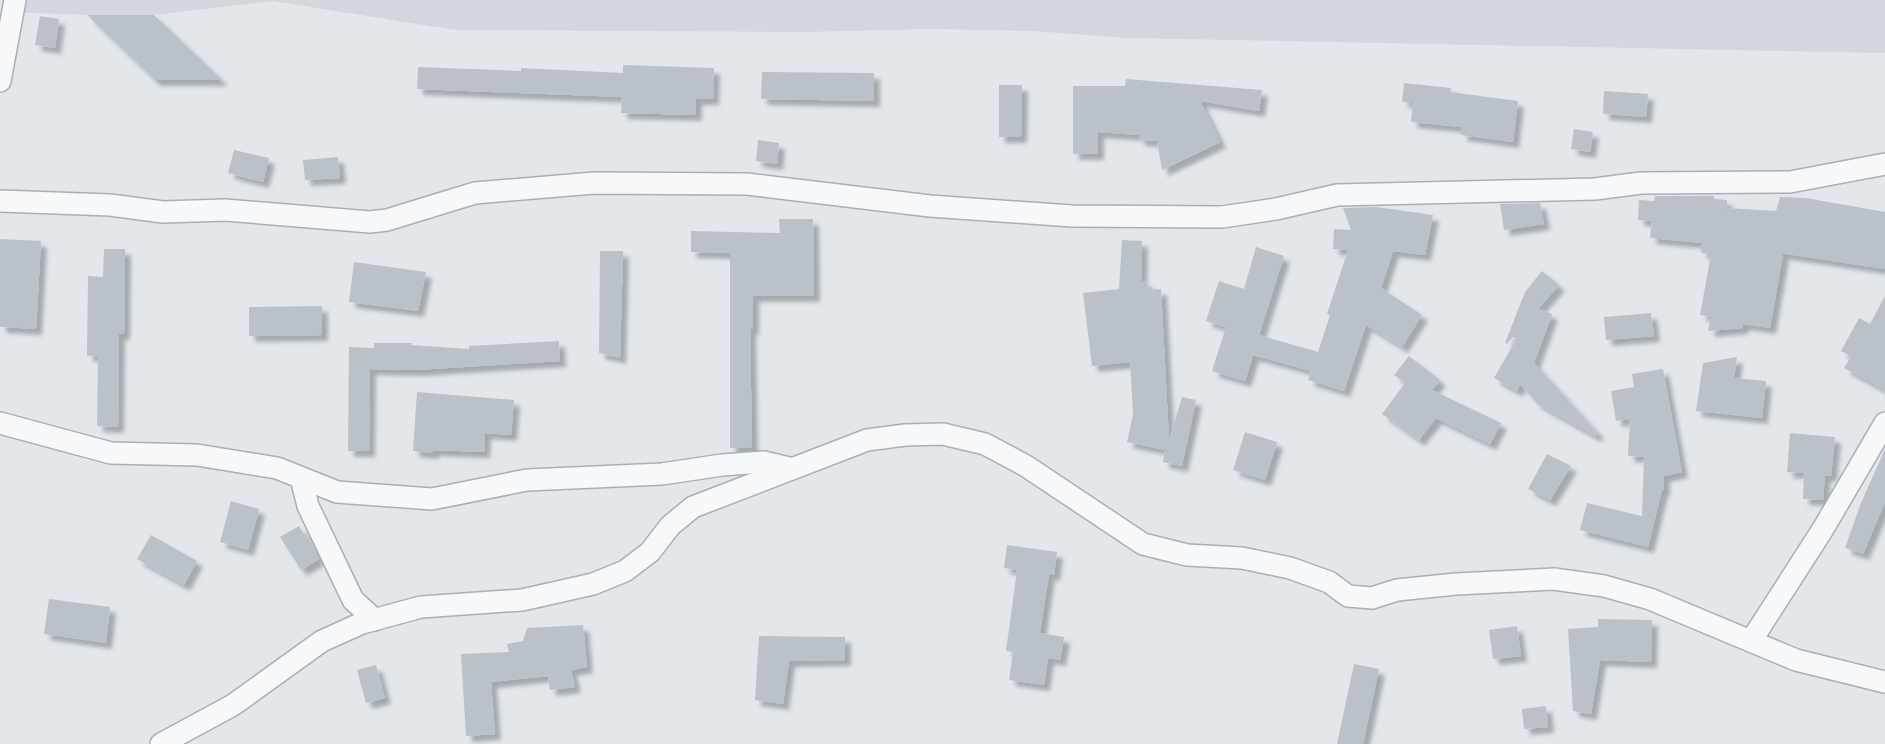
<svg xmlns="http://www.w3.org/2000/svg" width="1885" height="744" viewBox="0 0 1885 744" font-family="Barlow,sans-serif">
<defs>
<filter id="shadow"><feDropShadow dx="6" dy="6" stdDeviation="2" flood-color="#0004"/></filter>
</defs>
<rect width="100%" height="100%" fill="#e3e7eb"/>
<polygon fill="#d1d7dd" points="11,0 1885,0 1885,53 1127,38 1033,31 930,29 807,32 455,30 273,1 154,15 87,15 8,12"/>
<g fill="#bbc1c8" filter="url(#shadow)">
<polygon points="87,15 154,15 222,80 155,80"/>
<polygon points="40,16 59,19 55,48 35,45"/>
<polygon points="623,65 714,68 713,99 696,99 696,115 621,113 622,97 417,89 418,67 521,71 521,68 623,73"/>
<polygon points="762,72 874,73 874,101 761,99"/>
<polygon points="1126,79 1262,90 1259,111 1200,101 1220,142 1162,170 1157,141 1139,140 1139,135 1098,132 1098,154 1073,154 1073,86 1125,86"/>
<polygon points="1404,83 1451,88 1450,92 1518,101 1513,142 1461,135 1462,127 1411,122 1413,103 1402,102"/>
<polygon points="999,85 1022,85 1021,137 999,137"/>
<polygon points="1604,91 1648,94 1646,117 1603,114"/>
<polygon points="1574,129 1593,132 1590,152 1571,149"/>
<polygon points="758,140 779,143 777,164 756,161"/>
<polygon points="234,150 269,158 263,182 228,173"/>
<polygon points="338,157 340,178 305,180 303,160"/>
<polygon points="1655,196 1714,196 1714,199 1727,200 1727,208 1776,211 1780,197 1806,198 1885,212 1885,269 1780,253 1783,254 1770,328 1743,324 1742,328 1708,331 1711,317 1700,315 1711,254 1701,253 1702,243 1650,238 1652,221 1638,220 1639,200 1654,201"/>
<polygon points="1540,203 1544,224 1504,230 1500,204"/>
<polygon points="1377,207 1433,215 1425,255 1393,251 1381,288 1422,315 1402,347 1366,325 1344,391 1308,380 1311,371 1253,355 1245,381 1212,371 1226,327 1206,321 1219,281 1244,289 1256,247 1284,256 1259,335 1318,352 1330,315 1327,314 1348,250 1333,249 1334,229 1351,230 1343,208"/>
<polygon points="779,219 813,219 814,296 753,296 753,329 750,329 752,448 730,448 730,253 691,252 691,231 780,233"/>
<polygon points="0,239 41,241 36,329 0,327"/>
<polygon points="1122,240 1142,241 1141,282 1147,281 1148,290 1161,289 1169,440 1182,397 1196,400 1182,466 1163,462 1165,450 1127,442 1133,414 1130,362 1092,366 1083,293 1119,289"/>
<polygon points="104,249 125,249 124,334 119,334 118,427 97,426 98,355 87,356 88,276 103,277"/>
<polygon points="600,251 623,251 620,358 599,353"/>
<polygon points="354,262 426,272 418,311 349,302"/>
<polygon points="1542,271 1559,285 1538,309 1552,314 1534,363 1598,433 1595,436 1538,404 1520,384 1517,391 1494,378 1517,338 1513,337 1507,344 1505,343 1525,292"/>
<polygon points="1885,296 1885,390 1844,368 1851,356 1841,351 1859,318 1870,324"/>
<polygon points="322,306 322,335 249,336 249,307"/>
<polygon points="1651,313 1654,336 1606,340 1604,317"/>
<polygon points="559,341 560,361 416,370 370,369 369,451 348,451 349,347 374,348 374,343 412,343 411,345 469,349 469,346"/>
<polygon points="1409,356 1440,380 1432,390 1501,423 1490,444 1436,418 1419,440 1382,414 1405,383 1394,375"/>
<polygon points="1737,357 1734,378 1766,381 1762,418 1696,411 1703,363"/>
<polygon points="1663,369 1682,472 1664,476 1664,490 1662,490 1648,547 1580,530 1587,503 1642,516 1644,457 1628,456 1630,419 1616,421 1611,391 1634,387 1632,374"/>
<polygon points="417,392 514,400 511,435 485,433 484,452 433,450 433,453 413,451"/>
<polygon points="1245,432 1277,442 1265,480 1233,470"/>
<polygon points="1790,433 1835,437 1831,476 1825,475 1823,500 1803,499 1804,473 1787,472"/>
<polygon points="1885,449 1885,502 1863,554 1845,548 1861,503"/>
<polygon points="1547,454 1571,466 1550,500 1528,489"/>
<polygon points="231,501 259,509 248,550 220,542"/>
<polygon points="299,526 319,559 301,570 280,537"/>
<polygon points="151,535 197,561 184,585 137,559"/>
<polygon points="1007,545 1057,552 1054,575 1049,574 1040,633 1064,637 1060,660 1048,658 1044,685 1009,680 1013,652 1006,651 1017,570 1004,568"/>
<polygon points="49,599 110,607 106,643 44,634"/>
<polygon points="1598,619 1652,620 1651,662 1600,660 1591,714 1573,711 1568,629 1598,627"/>
<polygon points="583,625 587,667 571,670 575,687 550,690 548,676 491,682 495,734 466,736 461,654 509,652 507,644 523,641 527,628"/>
<polygon points="1517,626 1521,656 1493,659 1489,630"/>
<polygon points="759,636 845,637 845,660 789,661 783,704 755,700"/>
<polygon points="1354,664 1379,669 1363,744 1337,744"/>
<polygon points="376,665 385,698 366,703 357,670"/>
<polygon points="1546,706 1548,727 1524,729 1522,709"/>
</g>
<g fill="none" stroke-linecap="round" stroke-linejoin="round">
<defs>
<g id="minor">
<polyline points="0,81 15,0"/>
<polyline points="0,201 110,205 163,212 225,210 370,222 387,220 475,193 594,183 747,184 930,206 1072,216 1222,217 1276,209 1337,195 1595,189 1641,183 1790,182 1885,164"/>
<polyline points="0,423 111,453 197,455 277,468 337,492 432,499 527,480 662,474 722,465 764,462 789,468"/>
<polyline points="301,478 308,506 353,600 375,620"/>
<polyline points="1751,641 1823,529 1885,423"/>
<polyline points="161,744 233,705 322,641 362,623 421,607 522,600 593,584 625,571 650,552 670,526 693,507 867,440 905,435 943,434 985,444 1026,466 1143,544 1187,555 1242,558 1290,568 1329,582 1348,596 1372,598 1397,590 1456,584 1554,579 1604,586 1650,599 1796,660 1885,682"/>
</g>
</defs>
<use href="#minor" stroke="#a8afb5" stroke-width="24"/>
<use href="#minor" stroke="#f6f8f9" stroke-width="21"/>
</g>
</svg>
